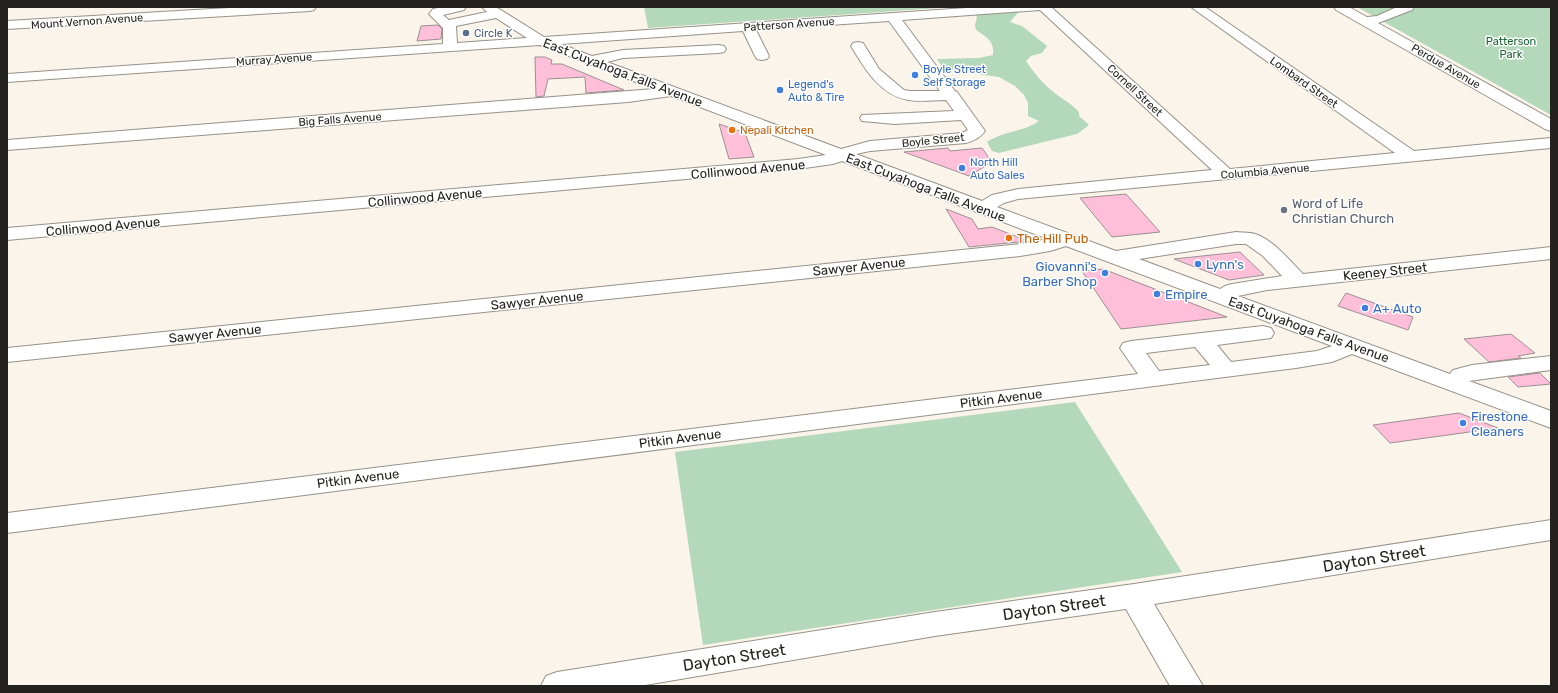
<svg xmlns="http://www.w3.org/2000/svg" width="1558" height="693" viewBox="0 0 1558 693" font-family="Rubik,sans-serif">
<rect width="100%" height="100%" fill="#faf4ea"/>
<g fill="#b3d8ba">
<polygon points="644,7 953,7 648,28"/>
<polygon points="1357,7 1551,7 1551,115"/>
<path d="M 1021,9 L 1010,22 L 1022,26 L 1047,46 L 1042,53 L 1031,56 L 1026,61 C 1034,73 1044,85 1056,94 C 1064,100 1072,104 1079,112 L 1079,116 L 1089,125 L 1077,134 L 999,153 L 992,151 L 987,142 C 1003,131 1024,132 1039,121 L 1028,116 L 1028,103 L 1024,95 L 1015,86 L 999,77 L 962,72 L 943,68 L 937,59 L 979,58 L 993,55 C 995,41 986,37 976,30 L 975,25 L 977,17 L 973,13 Z"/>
<polygon points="1075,402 1182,572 703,645 675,452"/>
</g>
<g fill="#ffbfd9" stroke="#9b9094">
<polygon points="438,25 442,29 441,39 417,41 421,26"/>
<polygon points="535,57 545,57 552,60 551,64 562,64 624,90 586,93 585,77 548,79 544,96 536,97"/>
<polygon points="719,124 745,133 754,157 729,159"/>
<polygon points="948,148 950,151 982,148 992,162 969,176 904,152"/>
<polygon points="1126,194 1160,232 1112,237 1080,198"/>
<polygon points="946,209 972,219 978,229 992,227 1028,241 969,247"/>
<polygon points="1240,252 1264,275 1229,280 1174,259"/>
<polygon points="1103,269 1147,286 1227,317 1121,329 1082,271"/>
<polygon points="1346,293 1413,317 1408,330 1338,306"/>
<polygon points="1511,334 1535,353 1518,356 1521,358 1489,362 1464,339"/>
<polygon points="1540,373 1551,384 1518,387 1508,377"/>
<polygon points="1459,413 1498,428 1390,443 1373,425"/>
</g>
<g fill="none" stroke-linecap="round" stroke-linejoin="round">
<defs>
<g id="minor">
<polygon points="246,7 316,7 314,10 310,11 7,29 7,21"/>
<path d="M 443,7 L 466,7 L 464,10 L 443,15 L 449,20 L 487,12 L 482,7 L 496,7 L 544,37 L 981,7 L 1051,7 L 1230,169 L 1395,153 L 1191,7 L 1205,7 L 1414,151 L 1551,138 L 1551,148 L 1018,199 L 1004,203 L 997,207 L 1116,251 L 1236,232 C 1243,233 1251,232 1258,235 C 1276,243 1289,260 1303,274 L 1551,247 L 1551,259 L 1267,290 L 1238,296 L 1450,374 L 1453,370 L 1472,365 L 1551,356 L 1551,370 L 1469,381 L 1551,411 L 1551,428 L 1352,354 L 1332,362 L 1296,368 L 7,533 L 7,513 L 1138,374 L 1120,348 L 1123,343 L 1131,341 L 1263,326 L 1271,328 L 1274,333 L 1271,338 L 1217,345 L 1231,362 L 1317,351 L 1332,346 L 1066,246 L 1050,251 L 1020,256 L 7,362 L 7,348 L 1020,244 L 1048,239 L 842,161 L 833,164 L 798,169 L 7,240 L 7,228 L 798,159 L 826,155 L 671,96 L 628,102 L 7,150 L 7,140 L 654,89 L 540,45 L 7,82 L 7,74 L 443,44 L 443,28 L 429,14 L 433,9 ZM 1040,10 L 1212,170 L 1018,189 L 992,195 L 982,201 L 856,154 L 870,151 L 966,143 C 973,141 981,137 985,131 L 957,92 L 955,91 L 902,20 ZM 496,18 L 527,38 L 457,43 L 456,26 ZM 889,21 L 940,91 L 910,91 L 904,90 L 879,69 L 863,43 L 858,42 L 853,43 L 851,46 C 865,69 880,95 908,100 C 920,102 934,100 946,100 L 954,111 L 862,115 L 860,118 L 862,121 L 895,124 L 961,120 L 968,130 L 962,133 L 870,141 L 841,149 L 607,62 L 623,58 L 719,53 L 724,52 L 726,49 L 724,46 L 719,45 L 623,50 L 592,56 L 561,44 L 743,31 L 755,56 L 757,59 L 762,60 L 767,59 L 769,56 L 756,30 ZM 1236,244 L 1246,244 L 1263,256 L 1282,276 L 1232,284 L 1225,286 L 1220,289 L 1139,259 ZM 1195,347 L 1210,365 L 1159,371 L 1146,353 Z"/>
<polygon points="1334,7 1349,7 1367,17 1377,16 1397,7 1414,7 1412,10 1378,23 1551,119 1551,131 1545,129 1336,10"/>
<polygon points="1551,520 1551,540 1154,604 1203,686 1170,686 1126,609 935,636 639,686 541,686 546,676 557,672 935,612 1134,584"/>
</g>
</defs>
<use href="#minor" stroke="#979288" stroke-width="2"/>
<use href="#minor" fill="#fff" fill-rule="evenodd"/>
</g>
<circle fill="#5c6f8a" stroke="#fff" stroke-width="1.5" cx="466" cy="33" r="4"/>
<g fill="#3f7fe0" stroke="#fff" stroke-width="1.5">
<circle cx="915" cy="75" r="4"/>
<circle cx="780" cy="90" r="4"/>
<circle cx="962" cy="168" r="4"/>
<circle cx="1198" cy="264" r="4"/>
<circle cx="1105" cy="273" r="4"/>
<circle cx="1157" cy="294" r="4"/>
<circle cx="1365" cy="308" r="4"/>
<circle cx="1463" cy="423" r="4"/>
</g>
<g fill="#e8710a" stroke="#fff" stroke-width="1.5">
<circle cx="732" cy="130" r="4"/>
<circle cx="1009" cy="238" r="4"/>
</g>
<circle fill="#6b7280" stroke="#fff" stroke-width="1.5" cx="1284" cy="210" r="4"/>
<g text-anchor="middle" stroke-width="3" stroke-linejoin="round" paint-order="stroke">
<g font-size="11" fill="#24221f" stroke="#fff">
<text transform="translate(87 21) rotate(-4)" y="4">Mount Vernon Avenue</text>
<text transform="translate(789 24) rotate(-4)" y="4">Patterson Avenue</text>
<text transform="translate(274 59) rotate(-4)" y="4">Murray Avenue</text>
<text transform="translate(1446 66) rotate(30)" y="4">Perdue Avenue</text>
<text transform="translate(1304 82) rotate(35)" y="4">Lombard Street</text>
<text transform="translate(1135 90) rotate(43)" y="4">Cornell Street</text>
<text transform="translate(340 119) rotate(-4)" y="4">Big Falls Avenue</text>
<text transform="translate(933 140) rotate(-6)" y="4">Boyle Street</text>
<text transform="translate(1265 171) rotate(-5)" y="4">Columbia Avenue</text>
</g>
<g font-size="11" fill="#4e5e75" stroke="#fff" text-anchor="start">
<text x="474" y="37">Circle K</text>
</g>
<g font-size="11" fill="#186633" stroke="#fff">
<text x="1511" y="45">Patterson<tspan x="1511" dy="13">Park</tspan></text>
</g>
<g font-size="11" fill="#366cbe" stroke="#fff" text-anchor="start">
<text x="923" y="73">Boyle Street<tspan x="923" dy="13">Self Storage</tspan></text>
<text x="788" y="88">Legend's<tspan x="788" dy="13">Auto &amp; Tire</tspan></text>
<text x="970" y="166">North Hill<tspan x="970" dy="13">Auto Sales</tspan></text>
</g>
<g font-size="11" fill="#c56008" stroke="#fff" text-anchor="start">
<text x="740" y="134">Nepali Kitchen</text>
</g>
<g font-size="13" fill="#24221f" stroke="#fff">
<text transform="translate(623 72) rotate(21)" y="5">East Cuyahoga Falls Avenue</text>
<text transform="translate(748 169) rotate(-5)" y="5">Collinwood Avenue</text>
<text transform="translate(926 187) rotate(21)" y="5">East Cuyahoga Falls Avenue</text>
<text transform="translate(425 197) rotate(-5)" y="5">Collinwood Avenue</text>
<text transform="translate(103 226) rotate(-5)" y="5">Collinwood Avenue</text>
<text transform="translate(859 266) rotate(-6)" y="5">Sawyer Avenue</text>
<text transform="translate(1385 271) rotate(-6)" y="5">Keeney Street</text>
<text transform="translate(537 300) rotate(-6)" y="5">Sawyer Avenue</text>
<text transform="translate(1309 329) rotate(20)" y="5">East Cuyahoga Falls Avenue</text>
<text transform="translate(215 333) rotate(-6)" y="5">Sawyer Avenue</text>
<text transform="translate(1001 398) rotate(-7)" y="5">Pitkin Avenue</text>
<text transform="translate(680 438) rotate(-7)" y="5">Pitkin Avenue</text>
<text transform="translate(358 478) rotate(-7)" y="5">Pitkin Avenue</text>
</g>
<g font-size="13" fill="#5b616d" stroke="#fff" text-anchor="start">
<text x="1292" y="208">Word of Life<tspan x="1292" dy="15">Christian Church</tspan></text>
</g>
<g font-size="13" fill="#c56008" stroke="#fff" text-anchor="start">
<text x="1017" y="243">The Hill Pub</text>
</g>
<g font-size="13" fill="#366cbe" stroke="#fff" text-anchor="start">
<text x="1206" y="269">Lynn's</text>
<text x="1097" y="271" text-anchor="end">Giovanni's<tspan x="1097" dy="15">Barber Shop</tspan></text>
<text x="1165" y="299">Empire</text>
<text x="1373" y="313">A+ Auto</text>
<text x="1471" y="421">Firestone<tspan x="1471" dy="15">Cleaners</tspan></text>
</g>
<g font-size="16" fill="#24221f" stroke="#fff">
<text transform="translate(1374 558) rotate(-9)" y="6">Dayton Street</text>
<text transform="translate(1054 607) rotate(-8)" y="6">Dayton Street</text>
<text transform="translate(734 657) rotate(-9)" y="6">Dayton Street</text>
</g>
</g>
<rect width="1558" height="693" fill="none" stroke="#24221f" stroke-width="16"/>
</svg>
